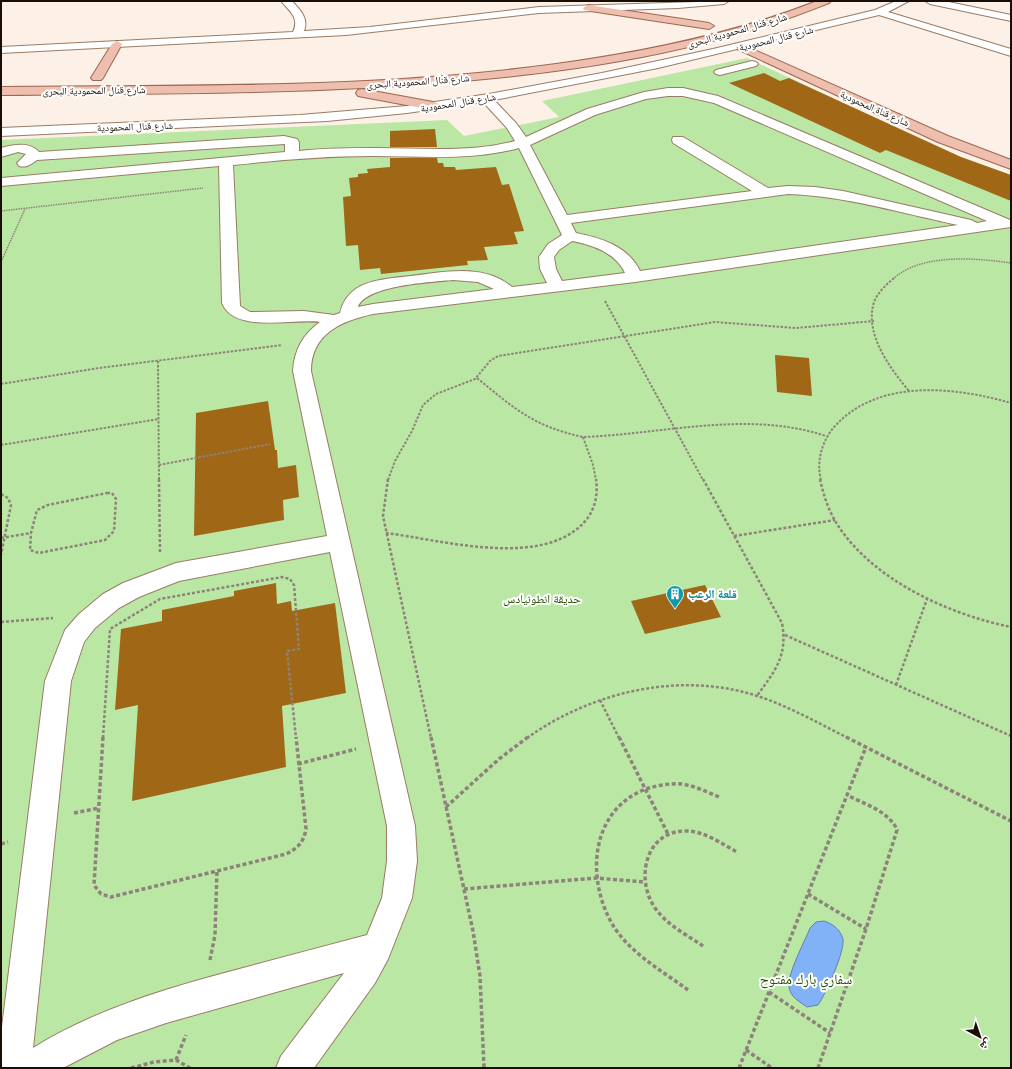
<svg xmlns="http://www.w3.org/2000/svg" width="1012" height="1069" viewBox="0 0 1012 1069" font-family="'PT Sans','Noto Naskh Arabic',sans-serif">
<rect width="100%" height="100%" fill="#fdf0e6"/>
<polygon fill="#bbe7a5" points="747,58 953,154 1011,175 1011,1068 1,1068 1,140 447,120 464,136 559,117 542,101"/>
<path fill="#81b1f7" stroke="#6280af" d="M 824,921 C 833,924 840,929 843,939 C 845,951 826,994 818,1005 L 807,1007 C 800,1002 790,997 789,987 C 787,974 805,941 810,928 L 816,922 Z"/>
<g fill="#a06717">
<polygon points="764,73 780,81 789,78 961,157 1011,175 1011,201 886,150 880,153 729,83"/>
<polygon points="435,129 437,147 390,147 390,131"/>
<polygon points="390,158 437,158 438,163 443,163 444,167 455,167 456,170 496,167 502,185 509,184 524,231 514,232 518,244 484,247 488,260 467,261 468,265 381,274 380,268 360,270 358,245 346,246 343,197 351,196 349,178 358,177 358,174 368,173 367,169 390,167"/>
<polygon points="775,355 809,358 812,396 777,392"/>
<polygon points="268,401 275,450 277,450 278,468 296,465 299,497 283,500 284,520 194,536 196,413"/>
<polygon points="276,583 277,604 291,601 292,611 335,603 346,693 282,706 286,767 132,801 138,705 115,710 121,629 162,621 162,610 234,596 234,591"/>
<polygon points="705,585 721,617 645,634 631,601"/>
</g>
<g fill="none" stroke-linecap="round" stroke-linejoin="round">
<defs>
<g id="minor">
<path d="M 281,1 L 292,1 C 300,10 309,18 304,31 L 370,27 L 539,7 L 729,1 L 724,4 L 678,8 L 539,13 L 346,35 L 1,53 L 1,47 L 293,32 C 300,17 289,11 281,1 Z"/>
<path d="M 896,1 L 909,1 L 888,12 L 1011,49 L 1011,56 L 879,15 L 658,68 L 494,100 L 516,123 L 526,137 L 587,109 L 644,92 L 668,88 L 683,88 L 718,96 L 1010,220 L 1011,227 L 635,282 L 373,314 C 341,321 311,334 311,371 L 415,826 L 417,861 L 412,898 L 388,959 L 375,983 L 314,1068 L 276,1068 L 281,1056 L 344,973 L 166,1023 L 117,1040 L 63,1068 L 1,1068 L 1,1035 L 45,681 L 65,630 L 79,614 L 103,594 L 123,583 L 176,563 L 327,536 L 293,371 C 294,350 303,334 320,322 C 293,318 234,334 222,303 L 219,166 L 1,186 L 1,178 L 285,152 L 285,144 L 37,160 C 31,164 27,168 19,166 L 17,163 L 26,154 L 18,152 L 1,157 L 1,148 C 13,145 29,141 39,152 L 284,136 L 297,139 L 299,142 L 299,151 C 324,148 350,148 375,148 C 422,148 469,153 515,141 L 507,128 L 483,102 L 407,113 L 327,121 L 1,136 L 1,128 L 300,115 L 407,106 L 489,94 L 602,73 L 713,49 L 875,10 ZM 668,96 L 683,96 L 714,103 L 987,221 L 977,223 L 971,220 L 843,191 L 815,187 L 788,186 L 768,188 L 683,137 L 673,137 L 672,140 L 673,143 L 752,191 L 567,215 L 530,145 L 595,115 L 646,99 ZM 519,148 L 562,235 L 548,244 L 539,257 L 540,269 L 547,283 L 512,287 C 483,263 445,272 411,276 C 394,278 372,279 357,288 C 348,294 342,303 340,313 L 334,315 L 304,311 L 250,312 L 240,306 L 233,165 C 280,160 326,156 373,156 C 423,156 470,161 519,148 ZM 788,194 C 846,196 901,213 958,225 L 640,271 C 628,246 601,238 576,233 L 571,223 ZM 572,241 C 593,245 616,253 625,273 L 562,281 L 556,269 L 554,257 L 559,250 ZM 453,280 L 478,282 L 494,289 L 373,304 L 358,307 C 366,285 432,282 453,280 ZM 330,552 L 387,826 L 387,861 L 382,898 L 367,935 C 325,946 284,957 243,968 C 171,987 97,1008 33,1048 L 71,681 L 84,642 L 95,628 L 119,608 L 139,597 L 179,581 Z"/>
<polygon points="925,1 944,1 1011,15 1011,21 930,4"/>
<polygon points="752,61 756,62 758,64 756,66 720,75 716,74 714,72 716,70"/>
</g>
<g id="major">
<path d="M 817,1 L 831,1 L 829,3 C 720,47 603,68 485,79 C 324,95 162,93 1,95 L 1,87 C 186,85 372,89 556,64 C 645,52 733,34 817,1 Z"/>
<polygon points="588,5 709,23 714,26 709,29 584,10 583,8"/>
<polygon points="117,41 122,44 103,78 101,80 93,80 91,78 112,44"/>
<polygon points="741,44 948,136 1011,160 1011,169 938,142 737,49 736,47"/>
<polygon points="362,89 433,102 437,103 439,106 437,109 433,110 358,96 356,93 358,90"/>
</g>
</defs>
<use href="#minor" stroke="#997c65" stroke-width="2"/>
<use href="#major" stroke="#9c6650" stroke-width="2"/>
<g stroke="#8e837a" stroke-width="1.5" stroke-dasharray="1.5 1" stroke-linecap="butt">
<polyline points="1,211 203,188"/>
<polyline points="1,262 25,209"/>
<path d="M 893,279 C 921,253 976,258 1011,263"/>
</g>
<g stroke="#8e837a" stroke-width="2" stroke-dasharray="2.5 1.5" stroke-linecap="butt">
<path d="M 894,278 C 886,285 878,292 874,302 C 864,334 890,368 909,391"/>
<polyline points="605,301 703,480"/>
<polyline points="158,361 159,480"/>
<path d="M 477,378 C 515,409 533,426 583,437 C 664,434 747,410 826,436"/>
<polyline points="1,384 99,368 282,345"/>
<polyline points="583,437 593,465 596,480"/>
<polyline points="1,445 159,419"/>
<polyline points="159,465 270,444"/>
<polyline points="388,480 395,461 412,431 423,405 436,394 475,379 490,361 498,356 715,322 796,328 874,321"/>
<path d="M 821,480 C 816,462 822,440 835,426 C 879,378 955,387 1011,403"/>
</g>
<g stroke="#8e837a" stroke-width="2.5" stroke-dasharray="3 2" stroke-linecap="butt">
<polyline points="159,479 160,552"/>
<polyline points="388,479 383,516 431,738"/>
<path d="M 703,479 L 782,623 C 788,656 775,671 756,697"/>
<path d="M 820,479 C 823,493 827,506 834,519 C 868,578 947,614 1011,627"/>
<polygon points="107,493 112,493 116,499 114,531 105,540 39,553 30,550 31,533 37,510 48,505"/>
<polyline points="1,494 8,498 11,505 1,555"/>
<path d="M 386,533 C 440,540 526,564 573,532 C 592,519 599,501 596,479"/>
<polyline points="734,536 835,520"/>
<polyline points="1,538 31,533"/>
<polyline points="1,622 53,618"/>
<polyline points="785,635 1011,736"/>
<polyline points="896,685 927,599"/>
<polyline points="600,700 619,738"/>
<polyline points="103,738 110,629 160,599 282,577 290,579 294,585 299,649 287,651 296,738"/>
<path d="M 527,738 C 590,693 675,672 751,694 C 785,704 816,722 848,738"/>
</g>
<g stroke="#8e837a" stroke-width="3.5" stroke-dasharray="4 2.5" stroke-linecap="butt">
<path d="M 103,737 L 94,885 L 101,894 L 111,897 L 286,854 C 297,849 304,842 306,829 L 296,737"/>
<polyline points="431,737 473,931 480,976 484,1068"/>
<polyline points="619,737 668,834"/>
<polyline points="846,737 1011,821"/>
<polyline points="298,764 356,749"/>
<polyline points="446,807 499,759 528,737"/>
<polyline points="74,813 99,808"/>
<polyline points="1,844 8,842"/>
<polyline points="464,889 596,878 644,882"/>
<polyline points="808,894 866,929"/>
<path d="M 703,946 C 687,935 667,925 655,908 C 635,879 645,830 687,831 C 704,831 722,844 737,852"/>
<polyline points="210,960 215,935 217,870"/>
<path d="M 688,990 C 661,970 626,951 610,920 C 587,876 591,814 641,791 C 653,786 668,783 682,784 C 695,786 707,792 719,797"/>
<polyline points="769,992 830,1033"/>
<polyline points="746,1050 772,1068"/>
<polyline points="176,1060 186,1035"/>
<polyline points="131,1068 154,1062 176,1060 190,1068"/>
<polyline points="739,1068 866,747"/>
<path d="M 818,1068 L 866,929 L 897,830 C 889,811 864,804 847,795"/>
</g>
<use href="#minor" fill="#fff" fill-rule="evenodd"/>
<use href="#major" fill="#eebfae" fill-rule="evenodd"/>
</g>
<defs>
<symbol id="building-pin" viewBox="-11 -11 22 30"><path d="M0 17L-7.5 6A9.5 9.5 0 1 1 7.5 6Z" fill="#0f9aa8" stroke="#fff"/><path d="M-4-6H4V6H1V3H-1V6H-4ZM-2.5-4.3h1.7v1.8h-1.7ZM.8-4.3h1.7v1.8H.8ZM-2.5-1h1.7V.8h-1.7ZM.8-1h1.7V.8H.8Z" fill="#fff"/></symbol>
</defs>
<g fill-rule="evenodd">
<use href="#building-pin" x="665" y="584" width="20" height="27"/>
</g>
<g text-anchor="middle" stroke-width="4" stroke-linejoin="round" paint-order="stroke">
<g font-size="10" fill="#180e06" stroke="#fff">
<text transform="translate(737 30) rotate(-16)" y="4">شارع قنال المحمودية البحرى</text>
<text transform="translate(776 38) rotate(-14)" y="4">شارع قنال المحمودية</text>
<text transform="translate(418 81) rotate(-4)" y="4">شارع قنال المحمودية البحرى</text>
<text transform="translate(94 90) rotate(-1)" y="4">شارع قنال المحمودية البحرى</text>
<text transform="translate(458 102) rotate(-9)" y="4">شارع قنال المحمودية</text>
<text transform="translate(875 108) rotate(24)" y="4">شارع قناة المحمودية</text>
<text transform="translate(135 126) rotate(-2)" y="4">شارع قنال المحمودية</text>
</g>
<g font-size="12" font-weight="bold" fill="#0d838f" stroke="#fff" text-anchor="start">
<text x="688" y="598">قلعة الرعب</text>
</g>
<g font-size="12" fill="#255100" stroke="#fff">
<text x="542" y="603">حديقة انطونيادس</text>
</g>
<g font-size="14" fill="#255100" stroke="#fff">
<text x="806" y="984">سفاري بارك مفتوح</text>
</g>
</g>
<rect width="1012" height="1069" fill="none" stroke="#180e06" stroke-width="4"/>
<g transform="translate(980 1037) rotate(140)" stroke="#ffffff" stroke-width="3" paint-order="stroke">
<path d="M0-3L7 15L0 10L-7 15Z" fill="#180e06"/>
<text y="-6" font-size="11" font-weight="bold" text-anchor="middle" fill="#180e06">ش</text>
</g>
</svg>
